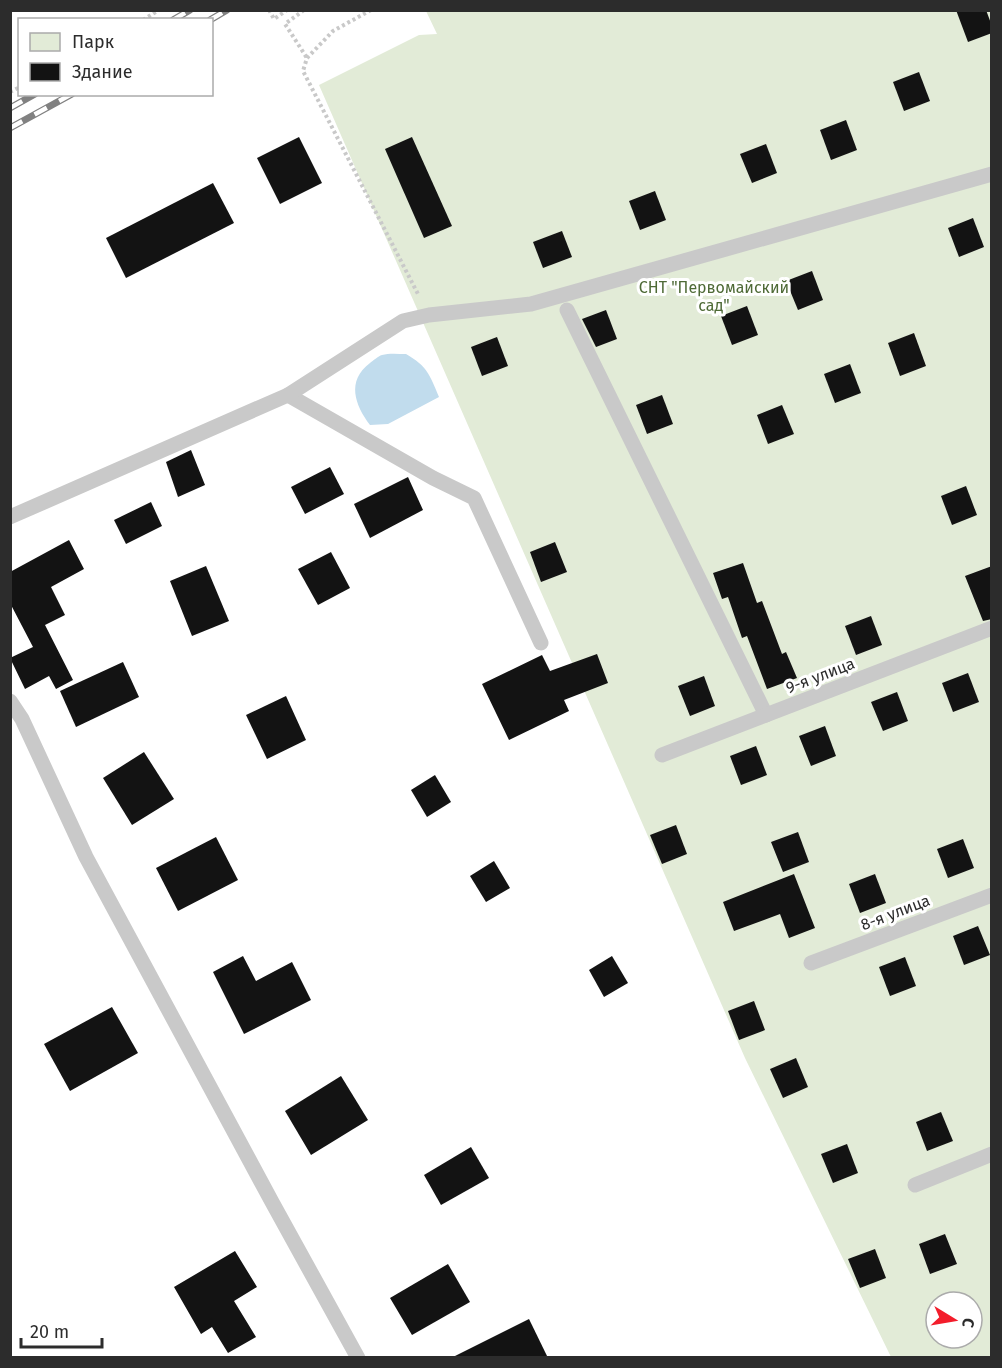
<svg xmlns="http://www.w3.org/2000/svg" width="1002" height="1368" viewBox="0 0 1002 1368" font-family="'Fira Sans',sans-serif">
<rect width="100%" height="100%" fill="#fff"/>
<path fill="#e2ebd7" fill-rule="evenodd" d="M 426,11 L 991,11 L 991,1357 L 891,1357 L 745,1058 L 319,85 L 419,35 L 437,34 ZM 936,1302 L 972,1302 L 972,1338 L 936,1338 Z"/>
<path fill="#c1dced" d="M 406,354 C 427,366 430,375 439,397 L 388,424 L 370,425 C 355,405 346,381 370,363 C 373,361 378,356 382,355 C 389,353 398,354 406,354 Z"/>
<g fill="#131313">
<polygon points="956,10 986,10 992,26 992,33 968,42"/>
<polygon points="919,72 930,101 904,111 893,82"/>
<polygon points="846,120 857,150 831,160 820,130"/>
<polygon points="299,137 322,183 280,204 257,158"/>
<polygon points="412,137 452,226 424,238 385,149"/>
<polygon points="766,144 777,173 752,183 740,154"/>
<polygon points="213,183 234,223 126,278 106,238"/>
<polygon points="655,191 666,220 640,230 629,201"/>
<polygon points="973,218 984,247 959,257 948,228"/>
<polygon points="562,231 572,257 543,268 533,242"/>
<polygon points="812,271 823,300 798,310 786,281"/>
<polygon points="747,306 758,335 732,345 721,316"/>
<polygon points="606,310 617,339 596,347 582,319"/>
<polygon points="914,333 926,366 900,376 888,343"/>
<polygon points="497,337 508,366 482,376 471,347"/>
<polygon points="850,364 861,393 835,403 824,374"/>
<polygon points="662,395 673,424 647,434 636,405"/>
<polygon points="782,405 794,434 768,444 757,415"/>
<polygon points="191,450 205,485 178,497 166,462"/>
<polygon points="330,467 344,494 305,514 291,487"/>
<polygon points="408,477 423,510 370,538 354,504"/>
<polygon points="966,486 977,515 952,525 941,496"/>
<polygon points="151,502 162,526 126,544 114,520"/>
<polygon points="69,540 84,569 51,587 65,615 45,625 73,680 56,689 49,676 25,689 10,658 33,647 10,603 10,572"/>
<polygon points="555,542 567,572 541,582 530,552"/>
<polygon points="331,552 350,588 318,605 298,569"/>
<polygon points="743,563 757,603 762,601 782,654 786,652 797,678 767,689 747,636 742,638 728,597 722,599 713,573"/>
<polygon points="206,566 229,621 192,636 170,581"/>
<polygon points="992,566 992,619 983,621 965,576"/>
<polygon points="871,616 882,645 856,655 845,626"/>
<polygon points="597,654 608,683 564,700 569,711 509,740 482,684 542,655 550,671"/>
<polygon points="123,662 139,697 76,727 60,691"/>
<polygon points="968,673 979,702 953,712 942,683"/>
<polygon points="704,676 715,706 690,716 678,686"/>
<polygon points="897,692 908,721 883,731 871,702"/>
<polygon points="286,696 306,740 267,759 246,715"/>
<polygon points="825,726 836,756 811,766 799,736"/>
<polygon points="756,746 767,775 741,785 730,756"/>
<polygon points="144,752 174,799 132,825 103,778"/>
<polygon points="435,775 451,802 427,817 411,790"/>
<polygon points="676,825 687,854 662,864 650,835"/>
<polygon points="798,832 809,862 783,872 771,842"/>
<polygon points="216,837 238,880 178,911 156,868"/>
<polygon points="963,839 974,868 948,878 937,849"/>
<polygon points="494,861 510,888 486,902 470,876"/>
<polygon points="794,874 815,928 789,938 780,914 734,931 723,902"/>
<polygon points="875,874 886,903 860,913 849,884"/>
<polygon points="978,926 990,955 964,965 953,936"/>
<polygon points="243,956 256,981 292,962 311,1000 244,1034 213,972"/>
<polygon points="612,956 628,983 604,997 589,970"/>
<polygon points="905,957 916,986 890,996 879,967"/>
<polygon points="754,1001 765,1030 739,1040 728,1011"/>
<polygon points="112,1007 138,1053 70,1091 44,1044"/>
<polygon points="796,1058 808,1087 783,1098 770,1069"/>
<polygon points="341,1076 368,1120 311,1155 285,1111"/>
<polygon points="941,1112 953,1141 927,1151 916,1122"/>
<polygon points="847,1144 858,1173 833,1183 821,1154"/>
<polygon points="471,1147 489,1178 441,1205 424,1175"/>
<polygon points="945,1234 957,1264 930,1274 919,1244"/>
<polygon points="875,1249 886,1278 860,1288 848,1259"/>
<polygon points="235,1251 257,1287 234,1301 256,1337 228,1353 212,1327 201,1334 174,1287"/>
<polygon points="448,1264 470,1302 412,1335 390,1298"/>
<polygon points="529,1319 548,1358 451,1358"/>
</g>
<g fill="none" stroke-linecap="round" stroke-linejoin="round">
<g stroke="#c9c9c9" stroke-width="4" stroke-dasharray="3 3" stroke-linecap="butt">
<polyline points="269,10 274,19 287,10"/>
<polyline points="304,10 285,24 307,58"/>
<polyline points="371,10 333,31 307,58 303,71 419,296"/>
<polyline points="143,20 159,10"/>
<polyline points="10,92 20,87"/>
</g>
<g stroke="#c9c9c9" stroke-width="15">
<polyline points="567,310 766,715"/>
<polyline points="288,395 433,478 474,498 541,643"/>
<polyline points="10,517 288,395 403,321 429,315 531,304 992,174"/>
<polyline points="10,701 22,719 86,857 272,1202 358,1358"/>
<polyline points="662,755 992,628"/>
<polyline points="811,963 992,895"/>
<polyline points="915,1185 992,1154"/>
</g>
<defs>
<g id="rail">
<polyline points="173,20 190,10"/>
<polyline points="210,20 227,10"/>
<polyline points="10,108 35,94"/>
<polyline points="10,128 72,94"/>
</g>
</defs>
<use href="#rail" stroke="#818181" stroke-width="7"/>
<use href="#rail" stroke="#fff" stroke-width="4.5" stroke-dasharray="14" stroke-linecap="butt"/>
</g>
<g text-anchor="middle" stroke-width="6" stroke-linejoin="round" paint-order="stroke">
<g font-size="16" fill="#4e6a36" stroke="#fff">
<text x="714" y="293">СНТ "Первомайский<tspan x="714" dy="18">сад"</tspan></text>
</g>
<g font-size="16" fill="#2c2c2c" stroke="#fff">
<text transform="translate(820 675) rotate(-21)" y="6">9-я улица</text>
<text transform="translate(895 912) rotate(-21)" y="6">8-я улица</text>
</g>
</g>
<rect width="1002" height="1368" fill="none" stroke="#2c2c2c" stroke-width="24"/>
<rect x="18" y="18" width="195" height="78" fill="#ffffff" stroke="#ababab" stroke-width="1.5"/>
<rect x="30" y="33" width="30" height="18" fill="#e2ebd7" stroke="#ababab" stroke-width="1.5"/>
<text x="72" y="48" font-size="18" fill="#2c2c2c">Парк</text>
<rect x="30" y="63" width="30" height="18" fill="#131313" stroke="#ababab" stroke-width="1.5"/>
<text x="72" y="78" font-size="18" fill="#2c2c2c">Здание</text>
<g transform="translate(954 1320) rotate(101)"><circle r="28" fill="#ffffff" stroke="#ababab" stroke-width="1.5"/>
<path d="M0-4.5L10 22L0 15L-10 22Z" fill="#f31d2b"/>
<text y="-9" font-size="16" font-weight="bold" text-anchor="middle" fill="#2c2c2c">С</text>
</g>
<path d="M21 1338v9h81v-9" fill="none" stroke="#2c2c2c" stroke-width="3"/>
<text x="30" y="1338" font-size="18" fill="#2c2c2c" stroke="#ffffff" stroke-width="4.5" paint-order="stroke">20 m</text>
</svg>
